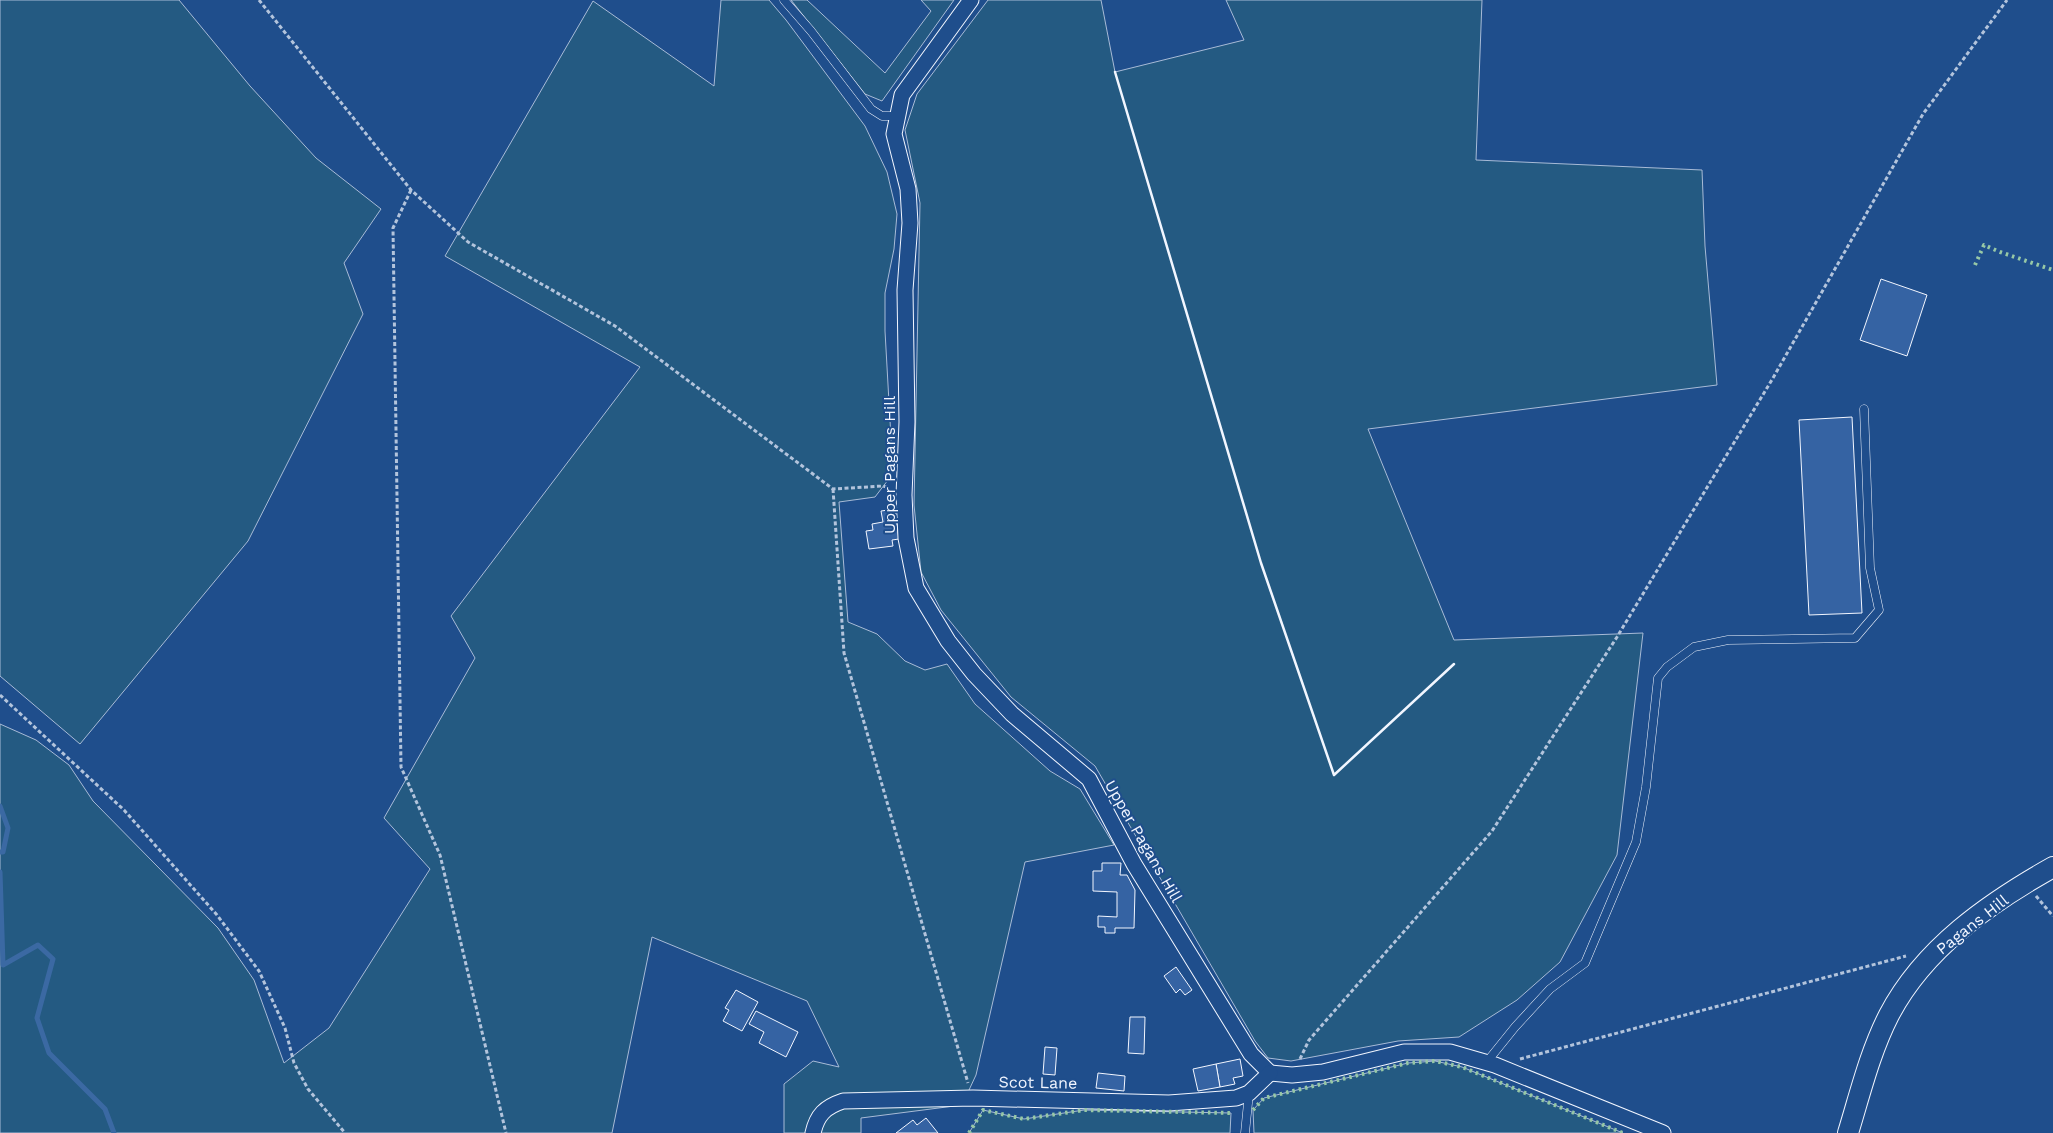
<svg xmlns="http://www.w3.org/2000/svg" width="2053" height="1133" viewBox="0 0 2053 1133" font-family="'Work Sans',sans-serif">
<rect width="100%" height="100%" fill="#1f4e8c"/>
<g fill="#245a82" stroke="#a8bbd7">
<polygon points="0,0 179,0 250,86 316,158 381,209 344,263 363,314 248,541 80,744 0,676"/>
<polygon points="721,0 769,0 786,20 865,126 887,172 897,214 894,249 885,293 885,331 892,456 888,480 875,497 839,502 848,622 877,634 905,661 925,670 947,664 975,704 1050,771 1080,789 1114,845 1025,862 976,1075 962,1105 861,1118 861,1133 784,1133 784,1084 813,1061 839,1067 807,1001 652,937 612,1133 0,1133 0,724 36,740 69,765 93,801 218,928 254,980 284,1063 329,1028 430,869 384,818 475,658 451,616 640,367 445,256 593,1 714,86"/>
<polygon points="791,0 807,0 885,73 931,11 921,0 954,0 882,101 865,94"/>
<polygon points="988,0 1101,0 1115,72 1244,40 1226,0 1482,0 1476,160 1702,170 1705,246 1717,385 1368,429 1454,640 1643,633 1617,855 1560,962 1517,1000 1459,1037 1398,1041 1291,1061 1268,1058 1255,1041 1095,766 1011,697 941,610 921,572 914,505 920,203 905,130 917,94"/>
<polygon points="1435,1061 1462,1067 1623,1133 1254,1133 1253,1110 1264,1098 1408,1063"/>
<polygon points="983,1110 1024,1119 1084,1110 1231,1113 1230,1133 969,1133"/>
</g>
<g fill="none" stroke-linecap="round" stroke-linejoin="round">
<g stroke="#3b69a3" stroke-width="5">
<polyline points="0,806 8,828 3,852 0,852"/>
<polyline points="0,872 3,965 38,945 53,959 37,1018 49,1053 105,1109 114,1133"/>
</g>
</g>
<g fill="#3563a3" stroke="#f2f6ff">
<polygon points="1881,279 1927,295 1907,356 1860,340"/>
<polygon points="1852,417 1862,613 1809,615 1799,420"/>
<polygon points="895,509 899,539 892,540 893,546 869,549 866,531 873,530 872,524 883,522 881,511"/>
<polygon points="1102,863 1121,863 1120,875 1127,875 1135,890 1134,928 1115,928 1115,933 1105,933 1105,927 1098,927 1098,916 1117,917 1117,892 1093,891 1093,871 1102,871"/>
<polygon points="1176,967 1192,990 1185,995 1180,989 1176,993 1164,976"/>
<polygon points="736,990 758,1002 742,1031 723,1021 729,1010 725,1008"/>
<polygon points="756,1011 798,1032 786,1057 759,1043 764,1032 749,1024"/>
<polygon points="1130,1017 1145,1017 1144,1054 1128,1053"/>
<polygon points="1045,1047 1057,1048 1055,1075 1043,1074"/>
<polygon points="1240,1059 1243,1076 1233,1078 1235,1084 1220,1087 1216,1064"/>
<polygon points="1216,1064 1220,1087 1198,1091 1193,1069"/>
<polygon points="1098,1073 1125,1076 1124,1091 1096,1088"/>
<polygon points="926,1118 938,1133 896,1133 913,1120 917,1125"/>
</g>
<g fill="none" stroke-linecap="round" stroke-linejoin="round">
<defs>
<g id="service">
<polyline points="784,0 811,31 871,109 882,116 898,116"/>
<polyline points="1486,1063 1515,1027 1550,989 1585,963 1636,842 1646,787 1658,678 1667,667 1694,647 1728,640 1855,638 1879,610 1870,568 1864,409"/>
<polyline points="1245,1133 1249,1093"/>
</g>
<g id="minor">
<polyline points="971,0 902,95 894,134 908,189 910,223 905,290 907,422 904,495 906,538 916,588 948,641 974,674 1012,714 1089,779 1134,864 1251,1054 1270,1073"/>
<polyline points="1270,1073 1292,1075 1323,1072 1404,1052 1450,1052 1495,1065 1663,1133"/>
<path d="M 813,1133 C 817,1115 825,1107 843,1101 L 973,1098 L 1169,1103 L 1236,1098 L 1249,1093 L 1270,1073"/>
</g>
<path id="tertiary" d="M 1848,1133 C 1860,1094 1870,1052 1889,1015 C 1924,948 1989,903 2053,867"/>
</defs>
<use href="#service" stroke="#f2f6ff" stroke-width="9"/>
<use href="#minor" stroke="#f2f6ff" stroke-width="17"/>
<use href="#tertiary" stroke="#f2f6ff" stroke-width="22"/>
<g stroke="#b3c4dc" stroke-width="3" stroke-dasharray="4 2.5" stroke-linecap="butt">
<polyline points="259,0 411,190 468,242 615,326 833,489 883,486 889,488"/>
<polyline points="411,190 393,228 401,767 440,855 506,1133"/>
<polyline points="833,489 844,653 968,1083"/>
<polyline points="0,695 124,810 217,915 259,971 285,1028 294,1063 308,1089 345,1133"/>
<polyline points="2036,896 2053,916"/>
<polyline points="1300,1059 1309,1040 1492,831 1617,637 1773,378 1923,114 2007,0"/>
<polyline points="1520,1059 1906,956"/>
</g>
<use href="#service" stroke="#1f4e8c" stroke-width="8"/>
<use href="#minor" stroke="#1f4e8c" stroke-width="15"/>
<use href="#tertiary" stroke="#1f4e8c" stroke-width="20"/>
<g stroke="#97c8a6" stroke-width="4" stroke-dasharray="2.5 4" stroke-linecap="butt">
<polyline points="1975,265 1984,245 2000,252 2053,270"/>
<polyline points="1253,1110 1264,1098 1408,1063 1435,1061 1462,1067 1623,1133"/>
<polyline points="969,1133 983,1110 1024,1119 1084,1110 1231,1113"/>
</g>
<polyline stroke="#f2f6ff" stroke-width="2.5" points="1115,72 1261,563 1334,775 1454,664"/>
</g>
<g text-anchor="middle" stroke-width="4" stroke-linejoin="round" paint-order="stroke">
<g font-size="16" fill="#f2f6ff" stroke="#1f4e8c">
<text transform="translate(889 465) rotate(-90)" y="6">Upper Pagans Hill</text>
<text transform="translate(1144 841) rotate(60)" y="6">Upper Pagans Hill</text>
<text transform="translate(1972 924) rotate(-38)" y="6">Pagans Hill</text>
<text transform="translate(1038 1082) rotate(1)" y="6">Scot Lane</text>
</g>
</g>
</svg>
